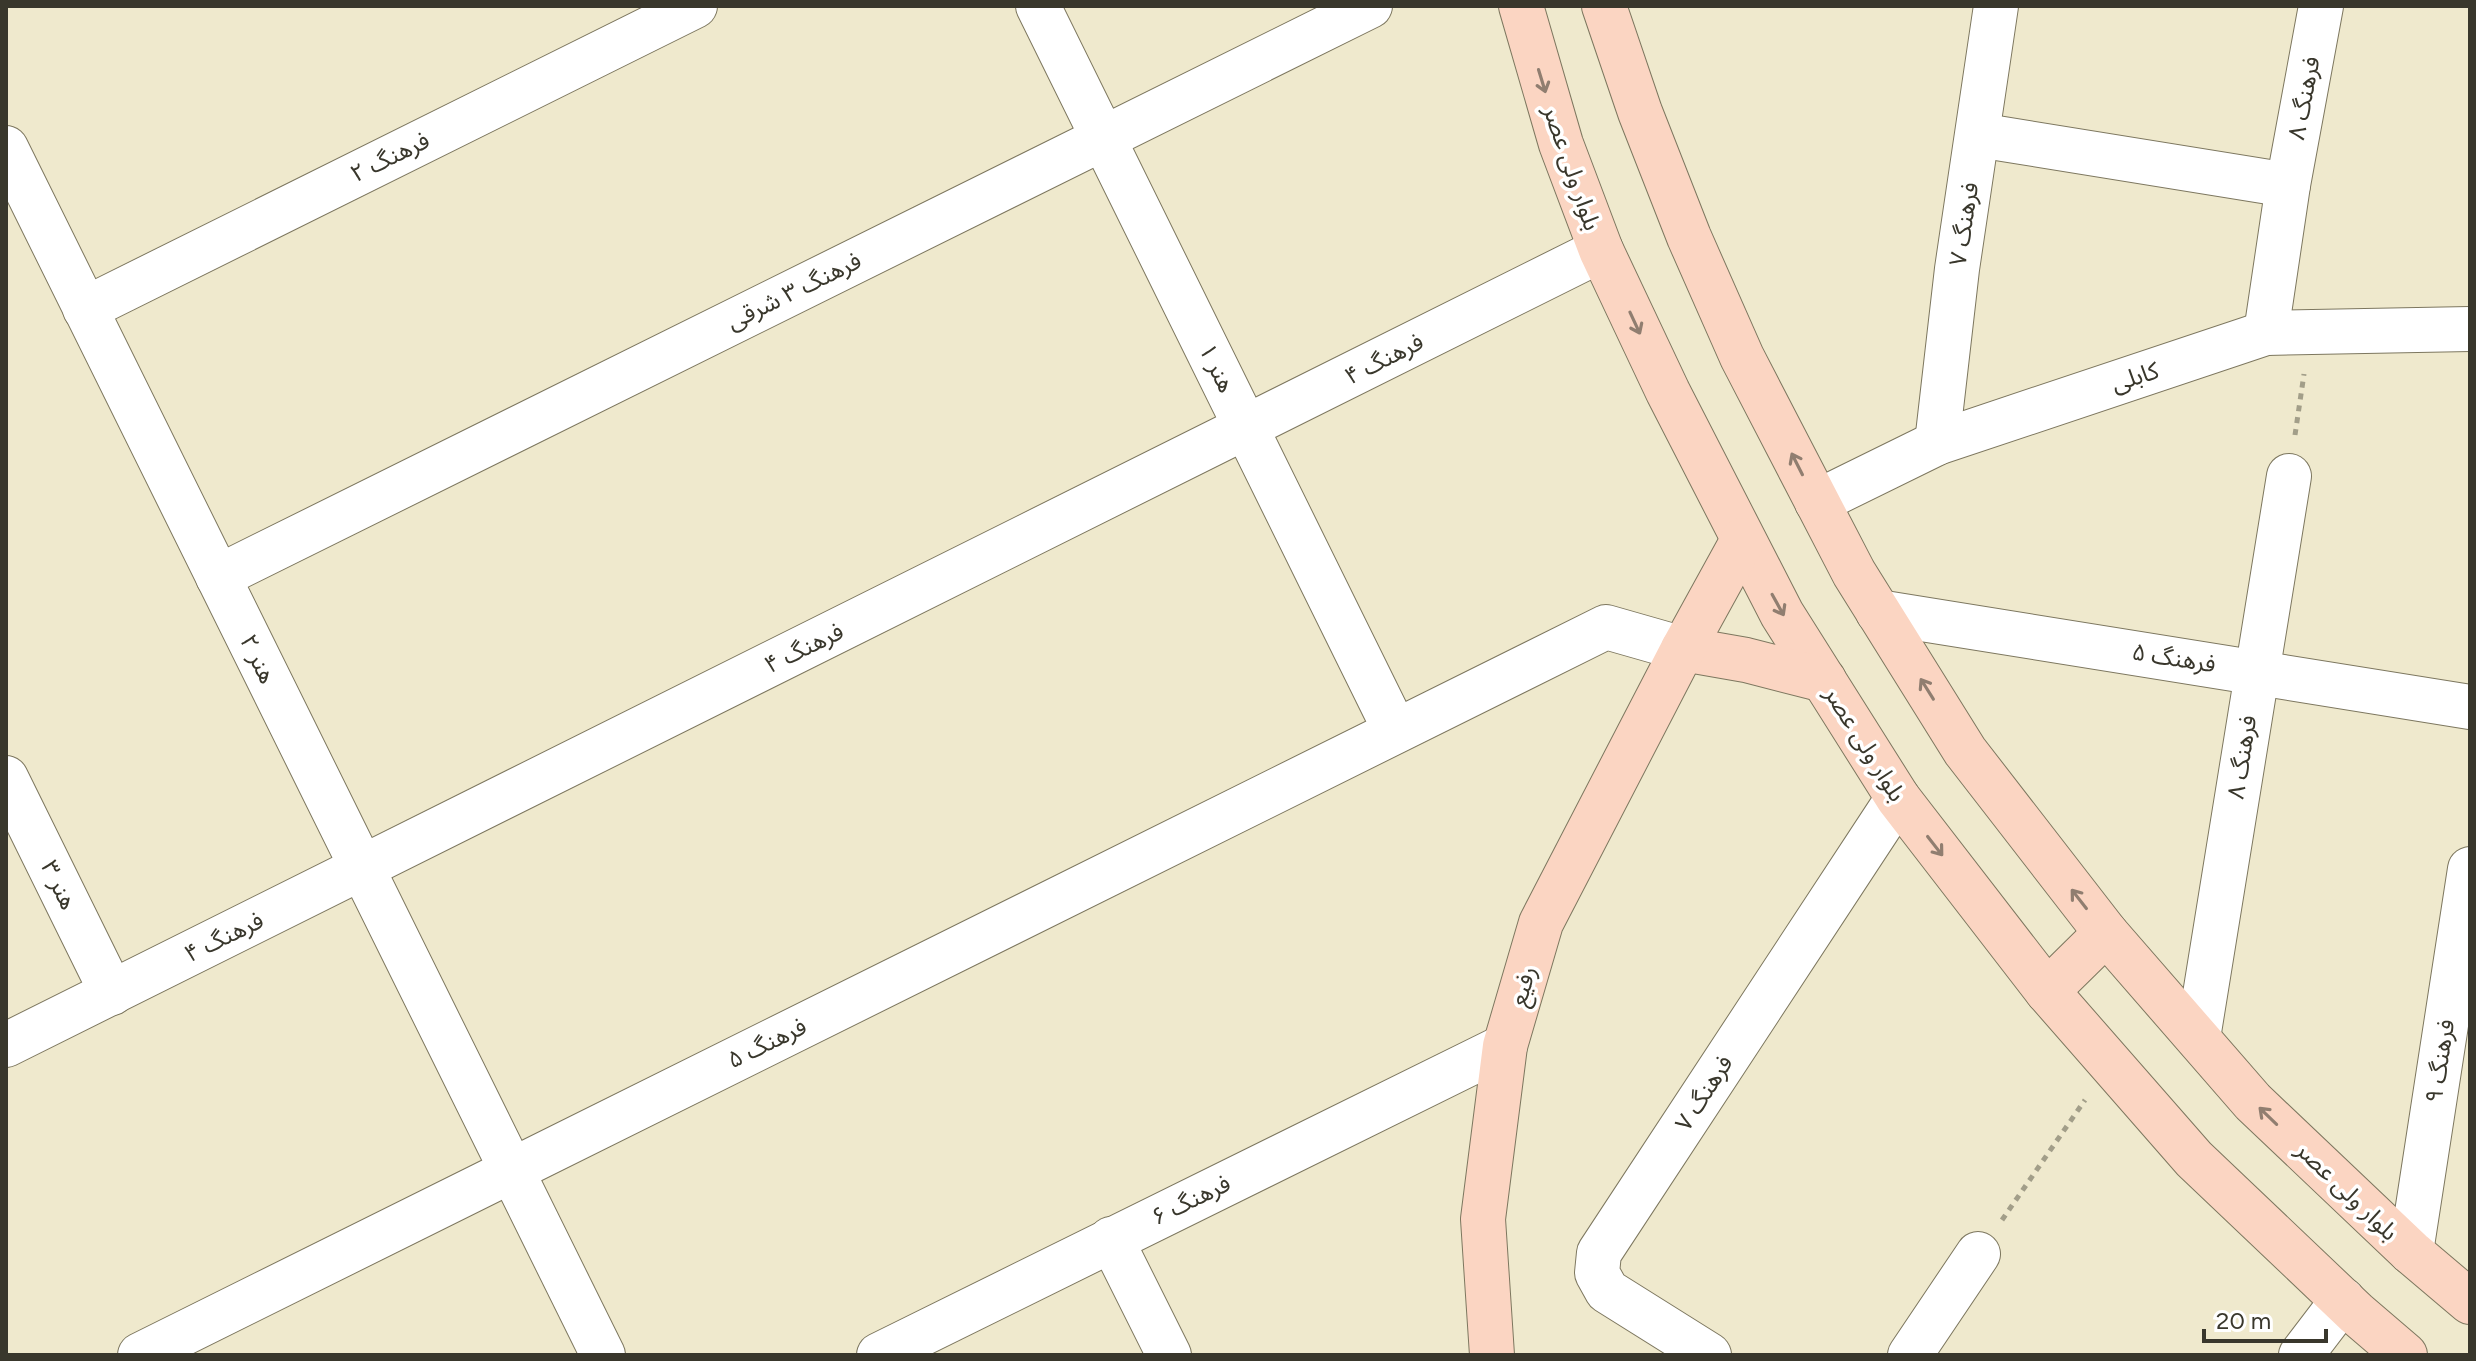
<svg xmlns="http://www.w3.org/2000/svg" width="2476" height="1361" viewBox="0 0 2476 1361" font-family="Figtree,'Noto Sans Arabic',sans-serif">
<rect width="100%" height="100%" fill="#efe9cd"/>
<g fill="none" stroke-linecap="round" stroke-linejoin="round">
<defs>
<g id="street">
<polyline points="1038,6 1395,730"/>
<polyline points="1978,135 2288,185"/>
<polyline points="6,148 603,1355"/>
<polyline points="85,309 695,6"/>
<polyline points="2266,333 2288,185 2321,6"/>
<polyline points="1937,443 1957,269 1996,6"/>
<polyline points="1817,502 1937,443 2266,333 2470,329"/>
<polyline points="218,577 1370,6"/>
<polyline points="1878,612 2470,707"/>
<polyline points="6,778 112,993"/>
<polyline points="2198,1038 2289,476"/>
<polyline points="6,1045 1601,250"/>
<polyline points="1111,1239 1169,1355"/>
<polyline points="2411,1252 2470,869"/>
<polyline points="140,1355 1606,627 1683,649"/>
<polyline points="879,1355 1505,1046"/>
<polyline points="1709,1355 1607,1291 1597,1273 1599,1253 1898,798"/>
<polyline points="1910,1355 1978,1254"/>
<polyline points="2301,1355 2343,1300"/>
</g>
<g id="secondary">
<polyline points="1521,6 1561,144 1601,250 1668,392 1782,614 1898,798 2047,991 2194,1159 2356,1313 2405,1355"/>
<polyline points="1604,6 1640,112 1689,237 1742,357 1854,573 1965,751 2106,933 2253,1102 2411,1252 2470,1302"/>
<polyline points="1683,649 1746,660 1824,680"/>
<polyline points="2047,991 2106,933"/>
<polyline points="1492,1355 1483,1219 1505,1046 1541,923 1683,649 1743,540"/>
</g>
</defs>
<use href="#street" stroke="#7d775f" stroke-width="46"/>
<use href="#secondary" stroke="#7d775f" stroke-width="46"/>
<g stroke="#a29e89" stroke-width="5" stroke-dasharray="6 6" stroke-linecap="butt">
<polyline points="2295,435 2304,374"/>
<polyline points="2002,1220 2085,1100"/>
</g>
<use href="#street" stroke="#fff" stroke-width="44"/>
<use href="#secondary" stroke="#fbd5c2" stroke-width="44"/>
</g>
<defs><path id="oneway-shaft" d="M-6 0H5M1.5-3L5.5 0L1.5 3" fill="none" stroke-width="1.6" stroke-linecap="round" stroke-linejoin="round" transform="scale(2)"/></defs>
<g stroke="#907e70">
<use href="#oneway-shaft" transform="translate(1542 81) rotate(73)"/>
<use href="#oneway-shaft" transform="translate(1635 323) rotate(65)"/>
<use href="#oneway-shaft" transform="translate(1797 464) rotate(-117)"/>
<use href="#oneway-shaft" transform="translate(1778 605) rotate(61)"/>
<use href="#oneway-shaft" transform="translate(1927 689) rotate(-122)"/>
<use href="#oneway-shaft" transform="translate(1935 846) rotate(52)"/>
<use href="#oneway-shaft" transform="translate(2079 899) rotate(-128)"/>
<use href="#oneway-shaft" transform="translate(2268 1116) rotate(-136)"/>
</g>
<g text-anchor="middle" stroke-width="7" stroke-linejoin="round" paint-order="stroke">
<g font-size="24" fill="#39372c" stroke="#fff">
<text transform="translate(2304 98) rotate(-79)" y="8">فرهنگ ۸</text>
<text transform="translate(390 157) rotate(-26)" y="8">فرهنگ ۲</text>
<text transform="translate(1572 168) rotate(71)" y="8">بلوار ولی عصر</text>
<text transform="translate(1964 224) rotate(-81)" y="8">فرهنگ ۷</text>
<text transform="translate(794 291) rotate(-26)" y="8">فرهنگ ۳ شرقی</text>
<text transform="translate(1384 359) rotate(-27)" y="8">فرهنگ ۴</text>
<text transform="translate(1217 368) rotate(64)" y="8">هنر ۱</text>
<text transform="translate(2135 377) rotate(-18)" y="8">کابلی</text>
<text transform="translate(804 648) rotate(-26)" y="8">فرهنگ ۴</text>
<text transform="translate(2174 658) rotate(9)" y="8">فرهنگ ۵</text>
<text transform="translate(258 659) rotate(64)" y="8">هنر ۲</text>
<text transform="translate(1865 744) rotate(58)" y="8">بلوار ولی عصر</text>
<text transform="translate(2242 757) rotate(-81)" y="8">فرهنگ ۸</text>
<text transform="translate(59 885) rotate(64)" y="8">هنر ۳</text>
<text transform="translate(224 937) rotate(-26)" y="8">فرهنگ ۴</text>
<text transform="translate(1523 986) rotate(-73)" y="8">رفیع</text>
<text transform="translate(767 1043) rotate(-26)" y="8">فرهنگ ۵</text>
<text transform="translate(2440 1061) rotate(-81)" y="8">فرهنگ ۹</text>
<text transform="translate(1704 1093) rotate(-57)" y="8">فرهنگ ۷</text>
<text transform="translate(2347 1191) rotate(44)" y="8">بلوار ولی عصر</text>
<text transform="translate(1191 1200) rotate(-26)" y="8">فرهنگ ۶</text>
</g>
</g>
<rect width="2476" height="1361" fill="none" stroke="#39372c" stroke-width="16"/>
<path d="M2204 1329v12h122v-12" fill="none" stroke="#39372c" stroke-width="4"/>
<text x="2216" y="1329" font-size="24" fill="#39372c" stroke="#ffffff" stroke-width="6" paint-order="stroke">20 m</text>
</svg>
